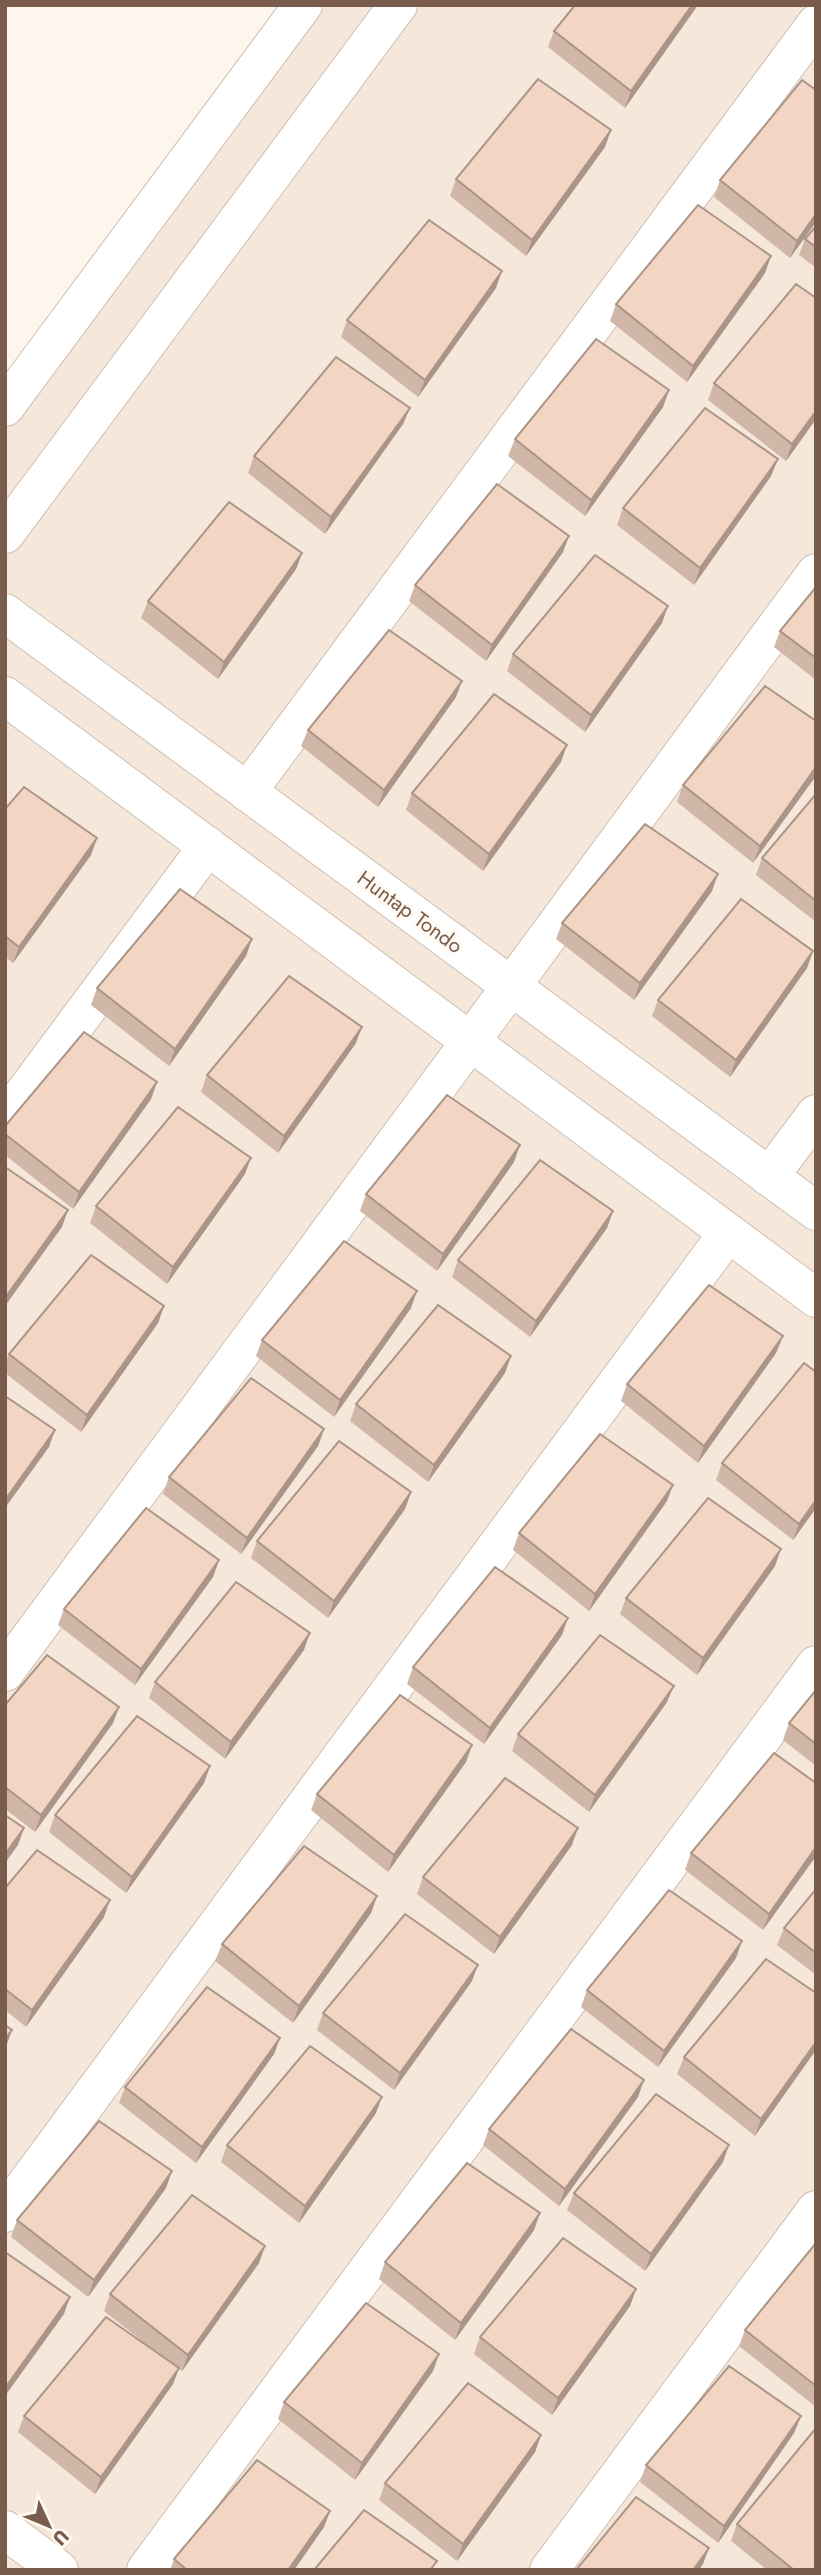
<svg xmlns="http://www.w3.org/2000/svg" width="821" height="2575" viewBox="0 0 821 2575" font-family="Jost,sans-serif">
<rect width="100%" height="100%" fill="#fdf6ec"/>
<polygon fill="#f5e8da" points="323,5 816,5 816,2570 5,2570 5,416"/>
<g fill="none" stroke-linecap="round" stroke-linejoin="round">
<defs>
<g id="street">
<polyline points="5,407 303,5"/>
<polyline points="5,534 398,5"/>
<polyline points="5,613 816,1211"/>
<polyline points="5,696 816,1298"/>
<polyline points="247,792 816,24"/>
<polyline points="5,1119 208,846"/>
<polyline points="769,1177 816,1114"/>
<polyline points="5,1672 816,573"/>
<polyline points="5,2213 728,1233"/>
<polyline points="5,2530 59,2570"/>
<polyline points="146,2570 816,1665"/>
<polyline points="549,2570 816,2210"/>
</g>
</defs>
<use href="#street" stroke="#d1beb0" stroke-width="40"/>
<use href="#street" stroke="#fff" stroke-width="38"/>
</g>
<g fill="#d1b7a8">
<polygon points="698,5 625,108 548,47 554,31"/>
<polygon points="605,147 526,256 450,196 456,179"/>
<polygon points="720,180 816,222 790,258 714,197"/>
<polygon points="816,226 816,268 799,255 805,239"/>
<polygon points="765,273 687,382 610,321 616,304"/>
<polygon points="496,288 418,397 341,337 347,320"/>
<polygon points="714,383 816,419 786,461 708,400"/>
<polygon points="669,390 663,407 585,516 508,456 515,439"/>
<polygon points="410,408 403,424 325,534 248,473 254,456"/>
<polygon points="778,459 771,476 694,585 617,525 623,508"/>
<polygon points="563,552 486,661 409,601 415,585"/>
<polygon points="302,553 296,569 218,679 141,618 148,601"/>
<polygon points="816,587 816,680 774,647 780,631"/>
<polygon points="662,623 585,732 507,671 513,654"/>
<polygon points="456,697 378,807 301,746 308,730"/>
<polygon points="816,721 753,863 677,802 683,785"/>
<polygon points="561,762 483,871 406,810 412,793"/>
<polygon points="816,794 816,922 756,875 762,858"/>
<polygon points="5,809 97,838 91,855 13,963 5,957"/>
<polygon points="712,891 634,1000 556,939 562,923"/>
<polygon points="252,939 246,956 169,1066 91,1005 97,988"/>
<polygon points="813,951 807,968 730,1077 652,1016 658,1000"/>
<polygon points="356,1043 278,1153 201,1092 207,1075"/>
<polygon points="157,1082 151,1099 73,1209 5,1155 5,1134"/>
<polygon points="514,1162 437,1271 360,1211 366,1194"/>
<polygon points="245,1174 167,1284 90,1223 96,1206"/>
<polygon points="613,1211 607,1228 530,1337 452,1277 458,1260"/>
<polygon points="164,1306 158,1323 81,1432 5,1373 5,1364 9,1354"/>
<polygon points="411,1308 334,1417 256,1356 262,1340"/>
<polygon points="783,1336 776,1353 698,1463 621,1401 627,1384"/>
<polygon points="505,1373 428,1482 350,1421 356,1404"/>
<polygon points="324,1429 318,1446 241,1554 163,1494 169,1477"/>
<polygon points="722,1463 816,1508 793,1540 716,1480"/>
<polygon points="411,1492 405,1509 328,1618 251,1558 257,1541"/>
<polygon points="667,1501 589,1611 513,1550 519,1533"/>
<polygon points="219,1560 213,1577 135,1685 58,1625 64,1609"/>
<polygon points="775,1566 697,1675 620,1614 626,1598"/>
<polygon points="562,1635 484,1744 407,1684 413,1667"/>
<polygon points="304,1650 225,1759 149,1698 155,1682"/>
<polygon points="816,1690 816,1766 783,1740 789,1723"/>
<polygon points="667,1702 589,1812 512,1751 518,1734"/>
<polygon points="5,1705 119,1707 113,1723 35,1832 5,1809"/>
<polygon points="472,1745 466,1762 388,1872 311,1810 317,1794"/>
<polygon points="210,1766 204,1783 126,1893 49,1832 55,1815"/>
<polygon points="572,1845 494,1954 417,1894 423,1877"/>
<polygon points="691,1853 816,1856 763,1930 685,1870"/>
<polygon points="5,1888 104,1917 26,2027 5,2010"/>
<polygon points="816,1889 816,1975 777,1945 784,1928"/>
<polygon points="377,1896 371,1913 293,2023 215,1961 222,1944"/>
<polygon points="736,1958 658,2067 581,2007 587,1990"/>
<polygon points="472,1981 394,2090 317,2030 323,2013"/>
<polygon points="816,1993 755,2136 677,2074 684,2057"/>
<polygon points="280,2038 274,2054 196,2163 119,2103 125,2087"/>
<polygon points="638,2097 559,2206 483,2145 489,2129"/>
<polygon points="376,2113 299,2223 221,2162 227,2145"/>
<polygon points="723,2162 645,2271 567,2210 574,2193"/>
<polygon points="172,2171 166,2188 88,2297 11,2237 17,2220"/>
<polygon points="534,2230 455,2340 379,2279 385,2262"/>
<polygon points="816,2243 816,2407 739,2346 745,2330"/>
<polygon points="265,2246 259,2263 182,2371 179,2369 173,2384 95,2494 18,2432 24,2416 156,2352 104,2311 110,2294"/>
<polygon points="636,2289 630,2306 552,2415 474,2354 480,2337"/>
<polygon points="439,2354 433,2371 355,2480 278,2419 284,2402"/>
<polygon points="801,2416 794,2433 718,2543 640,2482 646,2465"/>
<polygon points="541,2435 535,2452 457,2561 379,2500 385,2483"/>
<polygon points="330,2511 324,2527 294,2570 170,2570 174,2559"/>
<polygon points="737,2524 816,2570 767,2570 731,2541"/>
</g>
<g fill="#aa9588">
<polygon points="692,5 698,5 625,108 631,91"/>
<polygon points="611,130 605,147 526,256 532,240"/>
<polygon points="816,214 816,222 790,258 797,241"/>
<polygon points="771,256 765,273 687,382 693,366"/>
<polygon points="502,271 496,288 418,397 425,380"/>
<polygon points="669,390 663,407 585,516 591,500"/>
<polygon points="410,408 403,424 325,534 331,517"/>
<polygon points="816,411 816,419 786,461 792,444"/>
<polygon points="778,459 771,476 694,585 700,568"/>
<polygon points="569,536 563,552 486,661 492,645"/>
<polygon points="302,553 296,569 218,679 224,662"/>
<polygon points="668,606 662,623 585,732 591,715"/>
<polygon points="462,681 456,697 378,807 384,790"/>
<polygon points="567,745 561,762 483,871 489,854"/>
<polygon points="816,767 816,776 753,863 760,846"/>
<polygon points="97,838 91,855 13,963 19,947"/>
<polygon points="718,874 712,891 634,1000 640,983"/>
<polygon points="252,939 246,956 169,1066 175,1049"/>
<polygon points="813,951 807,968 730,1077 736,1060"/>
<polygon points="362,1027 356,1043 278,1153 284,1136"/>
<polygon points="157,1082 151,1099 73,1209 79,1192"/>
<polygon points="520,1145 514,1162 437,1271 443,1254"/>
<polygon points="251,1158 245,1174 167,1284 173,1267"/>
<polygon points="68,1210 62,1227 5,1306 5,1298"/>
<polygon points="613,1211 607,1228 530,1337 536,1321"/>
<polygon points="417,1291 411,1308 334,1417 340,1400"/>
<polygon points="164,1306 158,1323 81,1432 87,1415"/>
<polygon points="783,1336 776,1353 698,1463 704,1446"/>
<polygon points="511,1356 505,1373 428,1482 434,1465"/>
<polygon points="324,1429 318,1446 241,1554 247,1538"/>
<polygon points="55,1430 49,1447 5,1508 5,1500"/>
<polygon points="673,1485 667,1501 589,1611 595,1594"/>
<polygon points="411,1492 405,1509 328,1618 334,1601"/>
<polygon points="816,1500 816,1508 793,1540 799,1524"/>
<polygon points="781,1549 775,1566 697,1675 703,1658"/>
<polygon points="219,1560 213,1577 135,1685 141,1669"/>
<polygon points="568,1618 562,1635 484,1744 490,1728"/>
<polygon points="310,1633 304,1650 225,1759 231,1742"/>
<polygon points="674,1686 667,1702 589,1812 595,1795"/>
<polygon points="119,1707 113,1723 35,1832 41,1815"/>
<polygon points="472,1745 466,1762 388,1872 394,1855"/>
<polygon points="210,1766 204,1783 126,1893 132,1877"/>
<polygon points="24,1828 18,1845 5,1863 5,1854"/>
<polygon points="578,1828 572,1845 494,1954 500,1937"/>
<polygon points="816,1847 816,1856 763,1930 769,1914"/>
<polygon points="377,1896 371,1913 293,2023 299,2006"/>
<polygon points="110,1900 104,1917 26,2027 32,2010"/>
<polygon points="742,1941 736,1958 658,2067 664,2051"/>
<polygon points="478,1965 472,1981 394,2090 400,2073"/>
<polygon points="12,2030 6,2047 5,2047 5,2039"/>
<polygon points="280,2038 274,2054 196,2163 202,2147"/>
<polygon points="816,2042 816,2050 755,2136 761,2119"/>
<polygon points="644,2080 638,2097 559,2206 565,2189"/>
<polygon points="382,2097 376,2113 299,2223 305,2206"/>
<polygon points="729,2145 723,2162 645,2271 651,2254"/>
<polygon points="172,2171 166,2188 88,2297 94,2280"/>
<polygon points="540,2213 534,2230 455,2340 461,2323"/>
<polygon points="265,2246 259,2263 182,2371 188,2355"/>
<polygon points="636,2289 630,2306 552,2415 558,2398"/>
<polygon points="70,2297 64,2314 5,2396 5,2388"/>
<polygon points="439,2354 433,2371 355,2480 362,2463"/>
<polygon points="179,2368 173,2384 95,2494 101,2477"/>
<polygon points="801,2416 794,2433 718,2543 724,2526"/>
<polygon points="541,2435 535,2452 457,2561 463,2544"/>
<polygon points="330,2511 324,2527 294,2570 288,2570"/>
<polygon points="709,2548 703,2564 699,2570 693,2570"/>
</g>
<g fill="#f3d5c3" stroke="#aa9588" stroke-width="2">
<polygon points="575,5 692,5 631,91 554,31"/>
<polygon points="538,79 611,130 532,240 456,179"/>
<polygon points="802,80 816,90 816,214 797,241 720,180"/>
<polygon points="698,205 771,256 693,366 616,304"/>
<polygon points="429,220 502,271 425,380 347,320"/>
<polygon points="816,226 816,247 805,239"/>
<polygon points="796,284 816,298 816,411 792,444 714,383"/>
<polygon points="596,339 669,390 591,500 515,439"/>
<polygon points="336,357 410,408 331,517 254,456"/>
<polygon points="705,408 778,459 700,568 623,508"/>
<polygon points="497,484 569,536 492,645 415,585"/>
<polygon points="229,502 302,553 224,662 148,601"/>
<polygon points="595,555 668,606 591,715 513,654"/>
<polygon points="816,587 816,658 780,631"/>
<polygon points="389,630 462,681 384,790 308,730"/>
<polygon points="765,686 816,721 816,767 760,846 683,785"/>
<polygon points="494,694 567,745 489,854 412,793"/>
<polygon points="24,787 97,838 19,947 5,936 5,809"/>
<polygon points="816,794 816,901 762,858"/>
<polygon points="645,824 718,874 640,983 562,923"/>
<polygon points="180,889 252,939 175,1049 97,988"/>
<polygon points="741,899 813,951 736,1060 658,1000"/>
<polygon points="289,976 362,1027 284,1136 207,1075"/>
<polygon points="84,1032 157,1082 79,1192 5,1134 5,1126"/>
<polygon points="447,1095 520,1145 443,1254 366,1194"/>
<polygon points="178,1107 251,1158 173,1267 96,1206"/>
<polygon points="540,1160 613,1211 536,1321 458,1260"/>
<polygon points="5,1167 68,1210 5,1298"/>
<polygon points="344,1241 417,1291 340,1400 262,1340"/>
<polygon points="91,1255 164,1306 87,1415 9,1354"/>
<polygon points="709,1285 783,1336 704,1446 627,1384"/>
<polygon points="438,1305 511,1356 434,1465 356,1404"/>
<polygon points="804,1363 816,1372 816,1500 799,1524 722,1463"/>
<polygon points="251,1378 324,1429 247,1538 169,1477"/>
<polygon points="5,1396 55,1430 5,1500"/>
<polygon points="600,1434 673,1485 595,1594 519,1533"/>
<polygon points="339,1441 411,1492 334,1601 257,1541"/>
<polygon points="708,1498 781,1549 703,1658 626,1598"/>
<polygon points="146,1508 219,1560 141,1669 64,1609"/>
<polygon points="495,1567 568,1618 490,1728 413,1667"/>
<polygon points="236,1582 310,1633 231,1742 155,1682"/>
<polygon points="600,1635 674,1686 595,1795 518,1734"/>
<polygon points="47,1655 119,1707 41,1815 5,1787 5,1705"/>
<polygon points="816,1690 816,1744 789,1723"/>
<polygon points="400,1695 472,1745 394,1855 317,1794"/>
<polygon points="137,1716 210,1766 132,1877 55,1815"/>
<polygon points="774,1753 816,1783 816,1847 769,1914 691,1853"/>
<polygon points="505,1778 578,1828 500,1937 423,1877"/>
<polygon points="5,1815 24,1828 5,1854"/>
<polygon points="304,1846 377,1896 299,2006 222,1944"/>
<polygon points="37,1850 110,1900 32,2010 5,1989 5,1888"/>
<polygon points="816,1889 816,1953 784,1928"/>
<polygon points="669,1890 742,1941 664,2051 587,1990"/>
<polygon points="405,1914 478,1965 400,2073 323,2013"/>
<polygon points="766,1959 816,1993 816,2042 761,2119 684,2057"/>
<polygon points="207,1987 280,2038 202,2147 125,2087"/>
<polygon points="5,2025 12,2030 5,2039"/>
<polygon points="571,2029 644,2080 565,2189 489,2129"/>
<polygon points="310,2046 382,2097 305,2206 227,2145"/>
<polygon points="656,2094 729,2145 651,2254 574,2193"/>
<polygon points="99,2121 172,2171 94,2280 17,2220"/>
<polygon points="467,2163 540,2213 461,2323 385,2262"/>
<polygon points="192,2195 265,2246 188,2355 110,2294"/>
<polygon points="563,2238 636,2289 558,2398 480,2337"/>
<polygon points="816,2243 816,2386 745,2330"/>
<polygon points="5,2252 70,2297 5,2388"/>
<polygon points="366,2303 439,2354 362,2463 284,2402"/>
<polygon points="106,2317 179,2368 101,2477 24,2416"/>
<polygon points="729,2366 801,2416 724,2526 646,2465"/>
<polygon points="468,2383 541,2435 463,2544 385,2483"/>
<polygon points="816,2428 816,2570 794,2570 737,2524"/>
<polygon points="257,2460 330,2511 288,2570 187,2570 174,2559"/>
<polygon points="636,2497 709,2548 693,2570 576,2570"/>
<polygon points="364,2510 437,2561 430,2570 314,2570"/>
</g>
<g text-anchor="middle" stroke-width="7" stroke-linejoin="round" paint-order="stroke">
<g font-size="21" fill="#7a5c4d" stroke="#fffaf3">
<text transform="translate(410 912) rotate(36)" y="7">Huntap Tondo</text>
</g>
</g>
<rect width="821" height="2575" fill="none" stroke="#7a5c4d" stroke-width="14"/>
<g transform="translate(49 2526) rotate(134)" stroke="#fffaf3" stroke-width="5" paint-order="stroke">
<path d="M0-5L12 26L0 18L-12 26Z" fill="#7a5c4d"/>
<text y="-10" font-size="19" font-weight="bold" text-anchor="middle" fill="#7a5c4d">U</text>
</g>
</svg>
